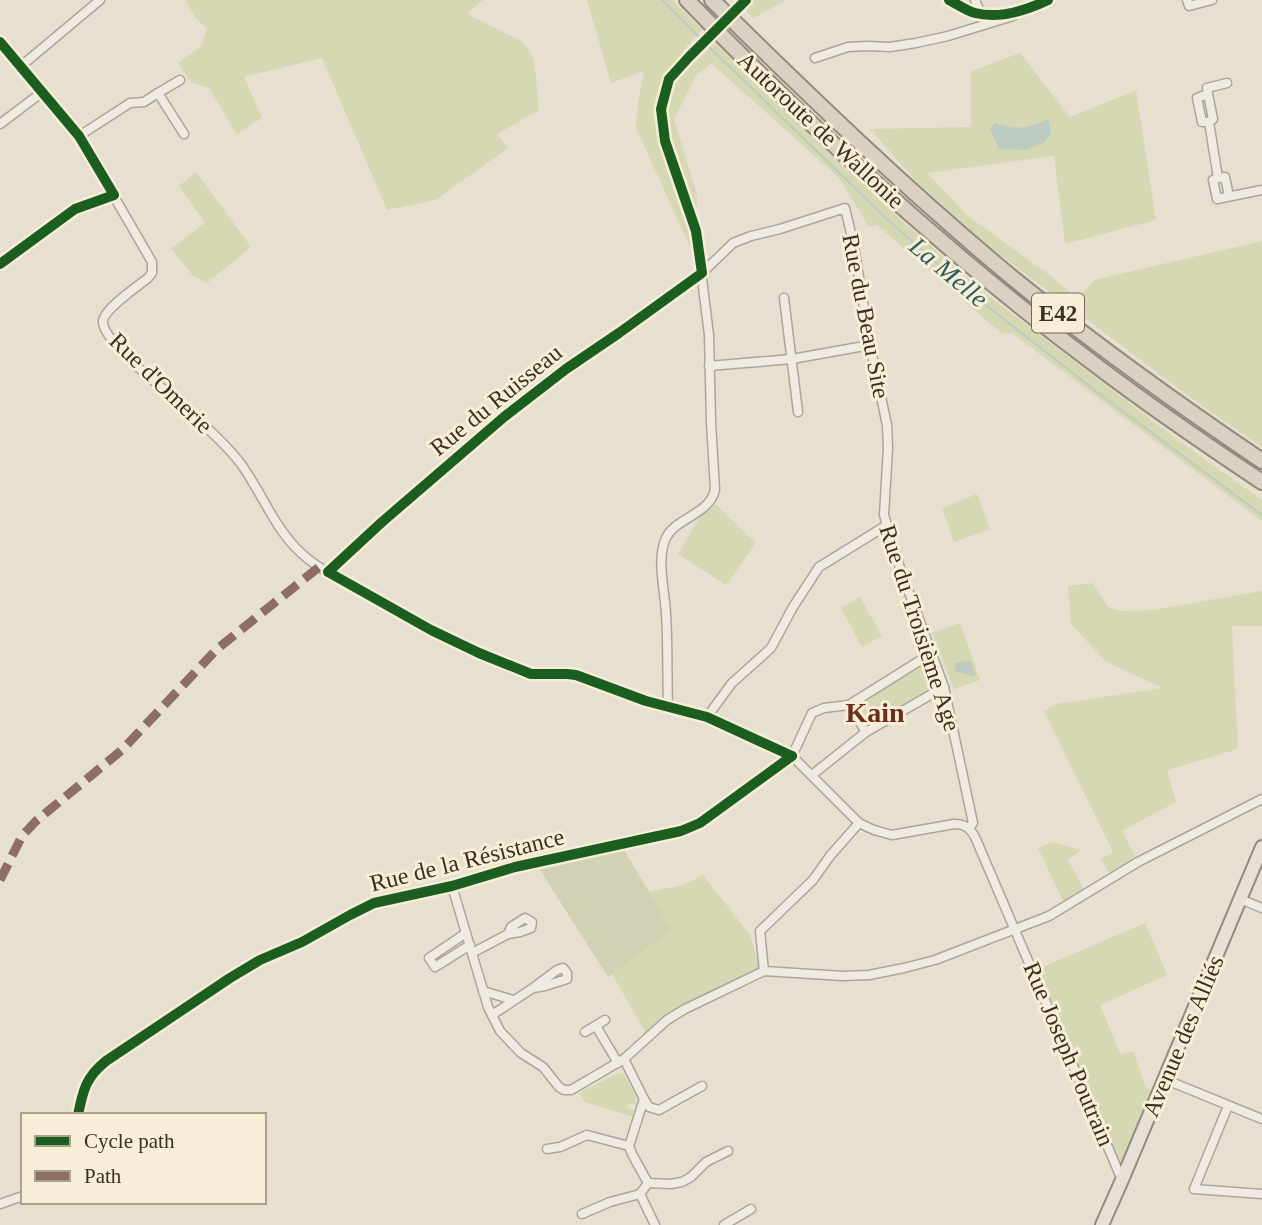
<svg xmlns="http://www.w3.org/2000/svg" width="1262" height="1225" viewBox="0 0 1262 1225" font-family="Georgia,serif">
<rect width="100%" height="100%" fill="#e7e0d1"/>
<g fill="#d6d7b3">
<polygon points="185,0 483,0 467,14 523,42 534,59 539,110 497,134 508,148 436,200 387,210 322,58 244,77 262,118 237,134 209,88 191,83 178,63 202,45 207,29 196,18"/>
<polygon points="587,0 672,0 702,30 682,52 694,63 715,43 828,152 899,218 982,291 1178,440 1262,500 1262,521 1012,333 1002,334 877,225 869,227 839,178 711,63 696,76 674,119 697,195 695,258 636,128 638,103 644,71 611,83"/>
<polygon points="735,0 786,0 754,18"/>
<polygon points="1020,53 1070,117 1136,90 1156,220 1065,244 1054,156 927,173 969,217 1051,276 1078,299 1094,280 1262,241 1262,447 1198,403 991,248 918,183 870,129 971,127 971,71"/>
<polygon points="196,172 251,247 207,283 193,276 171,248 205,223 179,186"/>
<polygon points="977,494 990,529 954,542 942,508"/>
<polygon points="715,504 756,543 726,585 678,554 700,517 709,511"/>
<polygon points="1092,583 1109,608 1121,611 1151,610 1262,591 1262,626 1232,626 1238,749 1167,770 1176,802 1122,831 1138,862 1112,878 1101,859 1113,852 1044,711 1056,704 1163,688 1106,662 1071,624 1068,586"/>
<polygon points="860,597 882,636 862,647 841,608"/>
<polygon points="960,623 980,680 954,689 932,633"/>
<polygon points="923,664 932,690 869,725 858,703"/>
<polygon points="1053,842 1081,850 1068,860 1084,890 1063,901 1038,848"/>
<polygon points="703,875 750,935 760,969 665,1016 646,1033 612,974 672,930 649,892 683,885"/>
<polygon points="1145,923 1167,975 1100,1005 1121,1055 1133,1051 1146,1088 1153,1091 1121,1170 1036,970"/>
<polygon points="618,1073 624,1074 636,1097 636,1105 629,1103 627,1108 634,1110 633,1117 585,1102 579,1093"/>
</g>
<polygon fill="#d1d1b3" points="624,850 672,930 608,977 540,870"/>
<g fill="#bcccc2">
<path d="M 1048,119 L 1051,133 L 1044,143 L 1025,150 L 999,149 L 990,129 L 995,123 C 1017,130 1028,129 1048,119 Z"/>
<polygon points="971,661 976,675 973,676 955,671 955,663"/>
</g>
<g fill="none" stroke-linecap="round" stroke-linejoin="round">
<g stroke="#bcccc2" stroke-width="2">
<polyline points="662,0 701,39"/>
<polyline points="707,45 887,219 973,295 1097,392 1262,515"/>
</g>
<defs>
<g id="minor">
<path d="M 949,0 C 957,4 967,11 975,13 C 999,19 1027,10 1048,0"/>
<polyline points="975,0 981,14"/>
<polyline points="1187,0 1189,6 1212,0"/>
<path d="M 0,42 L 79,136 L 152,262 L 152,273 L 148,278 C 138,286 104,309 103,321 C 101,342 173,396 190,412 C 207,428 227,445 241,464 C 261,492 273,524 296,548 C 317,570 346,582 372,597 C 414,620 455,643 500,661 C 509,665 519,670 529,673 C 544,677 561,673 576,675 L 646,701 L 707,717 L 782,751 L 792,756 L 859,823 L 874,830 L 892,835 L 954,824 C 965,824 970,828 975,837 L 1122,1180"/>
<polyline points="815,58 848,47 867,46 890,47 916,43 948,36 1013,16 1019,11"/>
<polyline points="20,67 100,0"/>
<polyline points="158,93 180,80"/>
<polyline points="1208,94 1207,88 1227,83"/>
<polyline points="1209,122 1213,119 1208,94 1197,98 1202,122 1209,122 1218,178 1213,180 1217,199 1262,190"/>
<polyline points="0,124 41,93"/>
<polyline points="79,136 130,103 144,102 158,93 184,134"/>
<polyline points="1218,178 1225,177 1229,196"/>
<polyline points="0,264 75,209 114,195"/>
<polyline points="784,298 798,412"/>
<polyline points="709,366 792,359 870,345"/>
<polyline points="328,572 382,522 504,417 566,369 619,333 702,273 733,243 751,236 780,229 845,208 854,246 870,345 887,425 888,448 884,515 900,568 944,687 973,823 969,828"/>
<polyline points="849,705 866,732"/>
<path d="M 668,706 C 667,676 668,645 666,614 C 665,591 656,559 666,538 C 675,518 709,515 715,490 L 711,422 L 709,335 L 696,231 L 665,141 L 661,109 L 669,79 L 689,57"/>
<polyline points="707,717 732,683 771,648 793,607 819,567 887,525"/>
<polyline points="792,756 812,713 824,708 849,705 932,653"/>
<polyline points="812,775 866,732 944,687"/>
<polyline points="452,886 488,1007 500,1031 521,1053 543,1067 559,1087 564,1090 571,1090 624,1059 667,1020 685,1009 764,971 843,976 869,975 904,968 935,960 1049,916 1138,862 1262,799"/>
<polyline points="1240,899 1262,908"/>
<polyline points="466,933 429,958 435,967 470,945"/>
<polyline points="472,953 508,934 520,932 531,928 532,922 525,918 511,927 508,934"/>
<polyline points="764,971 760,931 813,880 830,856 859,823"/>
<polyline points="483,991 513,1000"/>
<polyline points="492,1015 533,988 545,986 567,979 567,973 563,968 557,970 533,988"/>
<polyline points="596,1026 618,1063"/>
<polyline points="585,1032 605,1020"/>
<polyline points="624,1059 644,1099 629,1146 632,1154 648,1183 640,1194 655,1225"/>
<polyline points="1164,1079 1262,1119"/>
<polyline points="644,1099 649,1107 659,1110 702,1086"/>
<polyline points="1228,1106 1194,1189 1262,1194"/>
<path d="M 78,1115 C 83,1090 86,1077 106,1061 L 230,978 L 260,960 L 302,942 L 350,915 L 374,903 L 452,886 L 515,867 L 681,831 L 700,823 L 792,756"/>
<polyline points="547,1149 560,1147 587,1135 629,1146"/>
<polyline points="648,1183 671,1184 682,1182 691,1177 706,1162 728,1151"/>
<polyline points="0,1204 23,1196"/>
<polyline points="582,1214 610,1202 640,1194"/>
<polyline points="724,1225 751,1209"/>
</g>
<polyline id="primary" points="1102,1225 1122,1180 1262,847"/>
<g id="motorway">
<path d="M 687,0 C 812,130 949,255 1093,363 C 1148,405 1205,444 1262,482"/>
<path d="M 712,0 C 808,95 905,188 1009,275 C 1090,341 1175,402 1262,461"/>
</g>
</defs>
<use href="#minor" stroke="#ada599" stroke-width="11"/>
<use href="#primary" stroke="#928b80" stroke-width="16"/>
<use href="#motorway" stroke="#928b80" stroke-width="18"/>
<use href="#minor" stroke="#efebe3" stroke-width="8"/>
<use href="#primary" stroke="#e6e1d4" stroke-width="12"/>
<use href="#motorway" stroke="#dad1c2" stroke-width="14"/>
<defs>
<polyline id="minor-bridge" points="689,57 746,0"/>
</defs>
<use href="#minor-bridge" stroke="#ada599" stroke-width="11" stroke-linecap="butt"/>
<use href="#minor-bridge" stroke="#efebe3" stroke-width="8"/>
<polyline stroke="#8d6e63" stroke-width="9" stroke-dasharray="18 9" stroke-linecap="butt" points="0,880 22,836 36,821 122,750 217,649 319,567"/>
<defs>
<g id="cycleway">
<polyline points="746,0 689,57 669,79 661,109 665,141 696,231 702,273 619,333 566,369 504,417 382,522 328,572 431,630 479,653 531,674 567,674 576,675 646,701 707,717 792,756"/>
<path d="M 949,0 C 957,4 967,11 975,13 C 999,19 1027,10 1048,0"/>
<polyline points="0,42 79,136 114,195 75,209 0,264"/>
<path d="M 78,1115 C 83,1090 86,1077 106,1061 L 230,978 L 260,960 L 302,942 L 350,915 L 374,903 L 452,886 L 515,867 L 681,831 L 700,823 L 792,756"/>
</g>
</defs>
<use href="#cycleway" stroke="#f7eed8" stroke-width="15"/>
<use href="#cycleway" stroke="#1b5e20" stroke-width="10"/>
</g>
<g text-anchor="middle" stroke-width="6" stroke-linejoin="round" paint-order="stroke">
<rect fill="#f7eed8" stroke="#756857" stroke-width="2" x="1032" y="293.5" width="52" height="39" rx="5"/>
<g font-size="23" font-weight="bold" fill="#3d2e20">
<text x="1058" y="321">E42</text>
</g>
<g font-size="24" fill="#3d2e20" stroke="#f7eed8">
<text transform="translate(821 130) rotate(43)" y="8">Autoroute de Wallonie</text>
<text transform="translate(866 316) rotate(79)" y="8">Rue du Beau Site</text>
<text transform="translate(161 383) rotate(44)" y="8">Rue d'Omerie</text>
<text transform="translate(496 400) rotate(-39)" y="8">Rue du Ruisseau</text>
<text transform="translate(920 628) rotate(72)" y="8">Rue du Troisième Age</text>
<text transform="translate(467 860) rotate(-14)" y="8">Rue de la Résistance</text>
<text transform="translate(1183 1036) rotate(-67)" y="8">Avenue des Alliés</text>
<text transform="translate(1069 1054) rotate(67)" y="8">Rue Joseph Poutrain</text>
</g>
<g font-size="26" font-style="italic" fill="#2f5d5a" stroke="#f7eed8">
<text transform="translate(949 272) rotate(40)" y="9">La Melle</text>
</g>
<g font-size="28" font-weight="bold" fill="#6b2e1e" stroke="#f7eed8">
<text x="875" y="722">Kain</text>
</g>
</g>
<rect x="21" y="1113" width="245" height="91" fill="#f7eed8" stroke="#ada18e" stroke-width="2"/>
<rect x="35" y="1136" width="35" height="10" fill="#1b5e20" stroke="#ada18e" stroke-width="2"/>
<text x="84" y="1148" font-size="21" fill="#3d2e20">Cycle path</text>
<rect x="35" y="1171" width="35" height="10" fill="#8d6e63" stroke="#ada18e" stroke-width="2"/>
<text x="84" y="1183" font-size="21" fill="#3d2e20">Path</text>
</svg>
